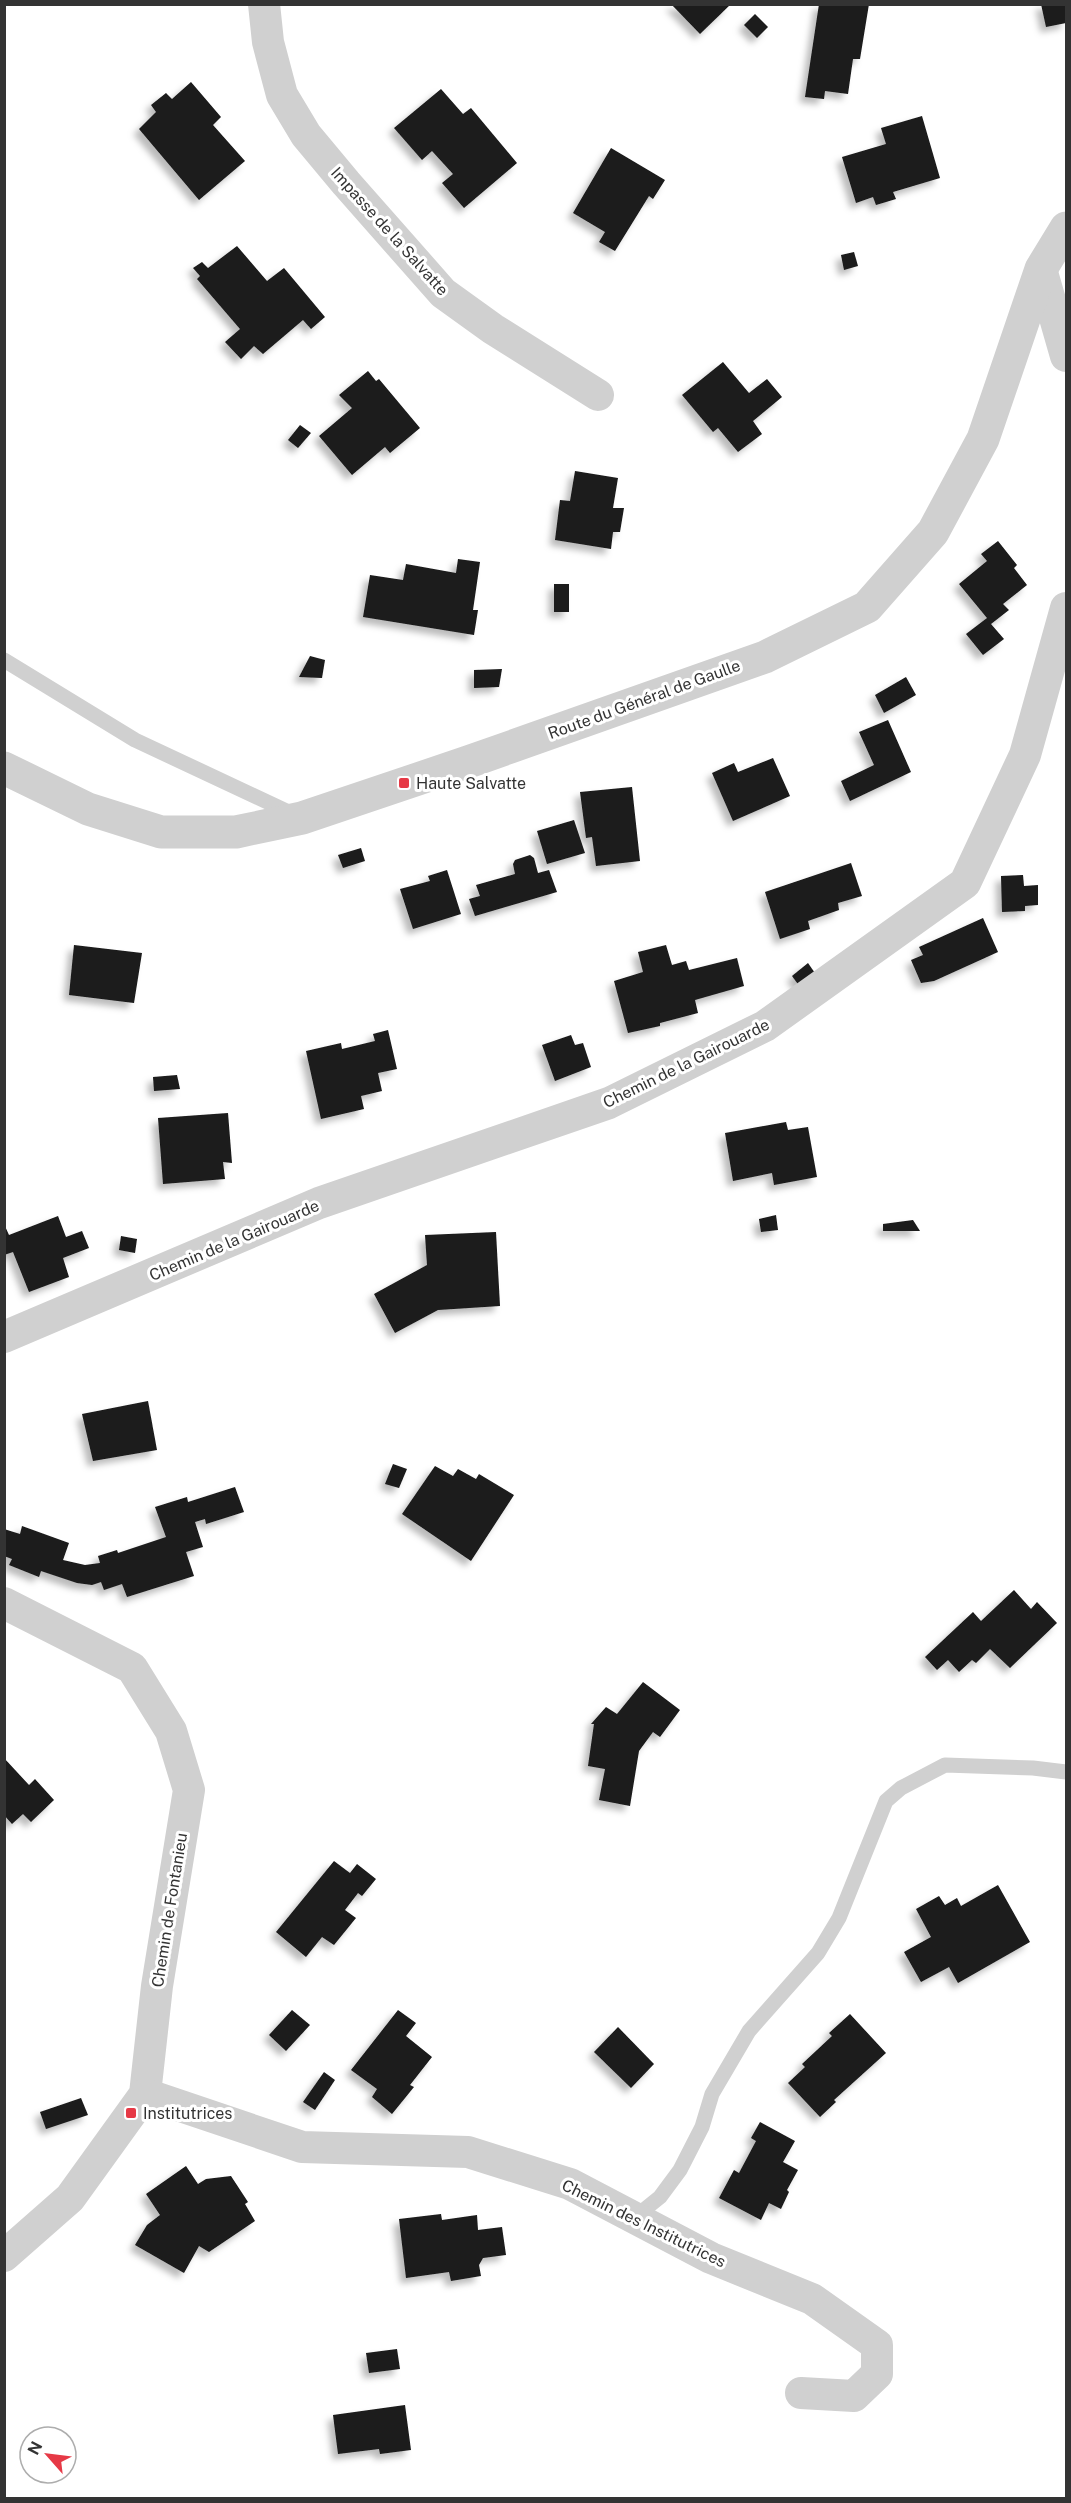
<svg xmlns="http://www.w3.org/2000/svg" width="1071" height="2503" viewBox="0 0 1071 2503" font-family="'Public Sans',sans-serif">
<defs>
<filter id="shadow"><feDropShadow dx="-5.5" dy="5.5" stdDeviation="3" flood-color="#0004"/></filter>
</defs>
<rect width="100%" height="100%" fill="#fff"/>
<g fill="#1a1a1a" filter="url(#shadow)">
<polygon points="671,4 731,4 700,34"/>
<polygon points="819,4 869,4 860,59 853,59 848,94 825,91 824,99 805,97"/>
<polygon points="1041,4 1066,4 1066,23 1046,27"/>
<polygon points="755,14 768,27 757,38 744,25"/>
<polygon points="191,82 221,117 213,125 245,161 199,200 139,129 156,112 151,105 166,93 172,99"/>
<polygon points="441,89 463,114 471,108 517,163 464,208 442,183 453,174 432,151 422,160 394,128"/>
<polygon points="922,116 940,178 893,192 896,199 876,205 873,197 856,203 842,157 886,144 881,128"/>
<polygon points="611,148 665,180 653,199 649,196 615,251 599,242 605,232 573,213"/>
<polygon points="237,246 267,281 284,268 325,317 311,329 303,320 263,354 254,346 241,359 225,342 240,329 197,279 200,276 193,268 202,262 208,268"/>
<polygon points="854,252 858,266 844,270 841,255"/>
<polygon points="723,362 749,393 767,379 782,397 753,421 762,434 738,452 718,428 713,432 682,395"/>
<polygon points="368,371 376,381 379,379 420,428 390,453 385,447 352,475 319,436 352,408 339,395"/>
<polygon points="300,425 311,433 298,448 288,440"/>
<polygon points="575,471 618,478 613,508 624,508 620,532 613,532 611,549 555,540 560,500 570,501"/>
<polygon points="998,541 1017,565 1014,568 1027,585 1003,604 1009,610 991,624 1004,639 983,655 966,634 987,618 959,584 987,561 981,554"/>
<polygon points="458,559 480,562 473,610 478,610 474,635 363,617 370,575 403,580 406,564 456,573"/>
<rect x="554" y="584" width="15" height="28"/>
<polygon points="310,656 325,660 322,678 299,677"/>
<polygon points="502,669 499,687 474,688 474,670"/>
<polygon points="906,677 916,695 884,713 875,695"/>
<polygon points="888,720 911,772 850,801 841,781 874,765 859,732"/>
<polygon points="773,758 790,796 733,821 712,773 734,763 738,772"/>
<polygon points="632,787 640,861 596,866 592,837 586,838 580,792"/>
<polygon points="574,820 585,853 547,864 537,831"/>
<polygon points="361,848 365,861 343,868 338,855"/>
<polygon points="530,855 534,858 538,873 549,870 557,892 475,916 469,899 480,896 476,885 515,874 513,864 515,860"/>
<polygon points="851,863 862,896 838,903 839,910 808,921 810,929 780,939 765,892"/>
<polygon points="447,870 461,914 413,929 400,889 430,881 428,876"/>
<polygon points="1023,875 1024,886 1038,885 1038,905 1025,906 1025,911 1002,912 1001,876"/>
<polygon points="983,918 998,952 934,981 921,983 911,960 923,955 919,947"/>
<polygon points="74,945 142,953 134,1003 69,995"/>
<polygon points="666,945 672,965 686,961 689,970 737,958 744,986 695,1000 698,1013 660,1023 660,1026 628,1033 614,981 643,972 638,952"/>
<polygon points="808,963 817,976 800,987 792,976"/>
<polygon points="388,1030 397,1069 378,1073 382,1091 361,1096 364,1109 321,1119 306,1051 341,1043 342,1049 375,1041 373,1034"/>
<polygon points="571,1035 575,1045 583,1043 591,1067 555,1081 542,1045"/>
<polygon points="177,1075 180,1089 154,1091 153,1077"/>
<polygon points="228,1113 232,1163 223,1162 225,1179 163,1184 158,1118"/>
<polygon points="786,1122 788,1130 808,1127 817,1177 774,1185 772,1173 733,1181 725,1133"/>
<polygon points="776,1215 778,1230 761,1232 759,1219"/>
<polygon points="58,1216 66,1237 82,1231 89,1248 63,1258 69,1277 29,1292 13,1252 4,1255 4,1224 9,1235"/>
<polygon points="913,1220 920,1231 883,1231 883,1224"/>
<polygon points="496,1232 500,1306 438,1310 395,1333 374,1294 427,1265 425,1235"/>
<polygon points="121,1236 137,1239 135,1253 119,1250"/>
<polygon points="148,1401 157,1450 93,1461 82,1414"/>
<polygon points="393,1464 407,1469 399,1488 385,1484"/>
<polygon points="435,1466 453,1476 458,1469 476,1479 479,1474 514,1495 471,1561 402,1514"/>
<polygon points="235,1487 244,1512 206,1524 205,1519 195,1522 203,1547 186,1552 194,1576 127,1597 122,1584 104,1590 101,1582 92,1585 77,1583 41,1571 39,1577 9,1565 12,1559 4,1556 4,1529 20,1534 22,1526 69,1543 63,1560 85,1565 100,1563 98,1556 117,1550 118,1553 166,1537 155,1507 187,1497 188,1502"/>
<polygon points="1014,1590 1031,1609 1037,1602 1057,1623 1010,1668 990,1649 976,1663 972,1660 959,1672 948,1660 937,1670 925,1657 973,1612 981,1621"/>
<polygon points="643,1682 680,1710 660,1737 653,1732 639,1751 630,1806 599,1800 605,1769 588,1766 594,1724 591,1724 606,1707 617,1714"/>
<polygon points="4,1758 29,1785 35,1779 54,1800 31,1822 23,1814 12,1824 4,1815"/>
<polygon points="334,1861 350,1873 357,1864 376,1879 362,1896 358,1893 345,1910 356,1918 334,1945 322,1937 306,1957 276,1932"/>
<polygon points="998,1885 1030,1942 958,1983 949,1967 921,1982 904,1952 931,1937 916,1909 939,1896 945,1905 957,1898 961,1906"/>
<polygon points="292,2010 310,2025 286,2051 269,2035"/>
<polygon points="398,2010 416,2023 406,2036 432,2057 410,2085 414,2087 392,2114 372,2097 377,2089 351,2070"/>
<polygon points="850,2014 886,2053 834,2100 836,2102 820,2117 788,2083 805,2067 802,2064 832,2036 829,2033"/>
<polygon points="618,2027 654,2064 631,2088 594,2052"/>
<polygon points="324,2072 335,2080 315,2110 303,2102"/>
<polygon points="81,2098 88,2115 46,2129 40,2112"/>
<polygon points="760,2122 795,2141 783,2162 798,2170 787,2190 789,2192 781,2209 769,2203 761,2220 719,2198 734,2170 739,2173 756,2141 751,2138"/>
<polygon points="186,2166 198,2184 206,2179 231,2176 248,2202 245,2204 255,2221 209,2252 199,2246 184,2273 135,2245 147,2225 160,2215 146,2194"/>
<polygon points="441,2214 442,2220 477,2215 478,2230 502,2227 506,2255 483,2258 479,2265 481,2276 451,2281 449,2272 406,2278 399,2219"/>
<polygon points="397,2349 400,2369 369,2373 366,2353"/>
<polygon points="405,2405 411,2450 380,2454 379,2449 338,2454 333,2415"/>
</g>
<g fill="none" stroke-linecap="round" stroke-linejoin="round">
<g stroke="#d0d0d0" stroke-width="15">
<polyline points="4,660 135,740 295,815"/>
<polyline points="634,2218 660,2197 680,2170 702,2127 712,2094 749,2031 818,1953 839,1918 886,1801 901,1788 945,1765 1033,1768 1066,1772"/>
</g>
<g stroke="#d0d0d0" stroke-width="32">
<polyline points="264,4 268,42 282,95 306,135 346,183 443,293 493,329 598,395"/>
<polyline points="1041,269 1066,356"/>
<polyline points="4,1337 319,1203 609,1103 765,1026 965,883 1025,755 1066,608"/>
<polyline points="4,1603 132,1668 171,1731 189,1790 157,1986 145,2094 70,2198 4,2256"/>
<polyline points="145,2094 302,2147 468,2152 570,2184 711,2258 812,2299 877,2345 877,2374 854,2396 801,2393"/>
</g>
<polyline stroke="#d0d0d0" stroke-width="33" points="4,768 88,809 161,832 236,832 302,818 468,762 765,657 867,607 933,532 983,439 1041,269 1066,228"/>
</g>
<g fill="#e63946" stroke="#fff" stroke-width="2">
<rect x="398" y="777" width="12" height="12" rx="3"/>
<rect x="125" y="2107" width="12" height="12" rx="3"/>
</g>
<g text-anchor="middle" stroke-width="6" stroke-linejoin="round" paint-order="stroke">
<g font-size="16" fill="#333" stroke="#fff">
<text transform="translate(390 231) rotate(48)" y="6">Impasse de la Salvatte</text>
<text transform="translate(644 699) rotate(-20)" y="6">Route du Général de Gaulle</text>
<text transform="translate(686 1063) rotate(-26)" y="6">Chemin de la Gairouarde</text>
<text transform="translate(234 1240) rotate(-23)" y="6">Chemin de la Gairouarde</text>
<text transform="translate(169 1910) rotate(-81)" y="6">Chemin de Fontanieu</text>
<text transform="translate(644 2223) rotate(26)" y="6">Chemin des Institutrices</text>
</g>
<g font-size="16" fill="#333" stroke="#fff" text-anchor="start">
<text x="416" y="789">Haute Salvatte</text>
<text x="143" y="2119">Institutrices</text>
</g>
</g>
<rect width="1071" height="2503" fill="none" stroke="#333333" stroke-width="12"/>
<g transform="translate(48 2455) rotate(298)"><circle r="28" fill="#ffffff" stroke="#adadad" stroke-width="1.5"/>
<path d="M0-4.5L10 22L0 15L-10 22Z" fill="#e63946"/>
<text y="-9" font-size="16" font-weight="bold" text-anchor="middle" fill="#333333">N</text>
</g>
</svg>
